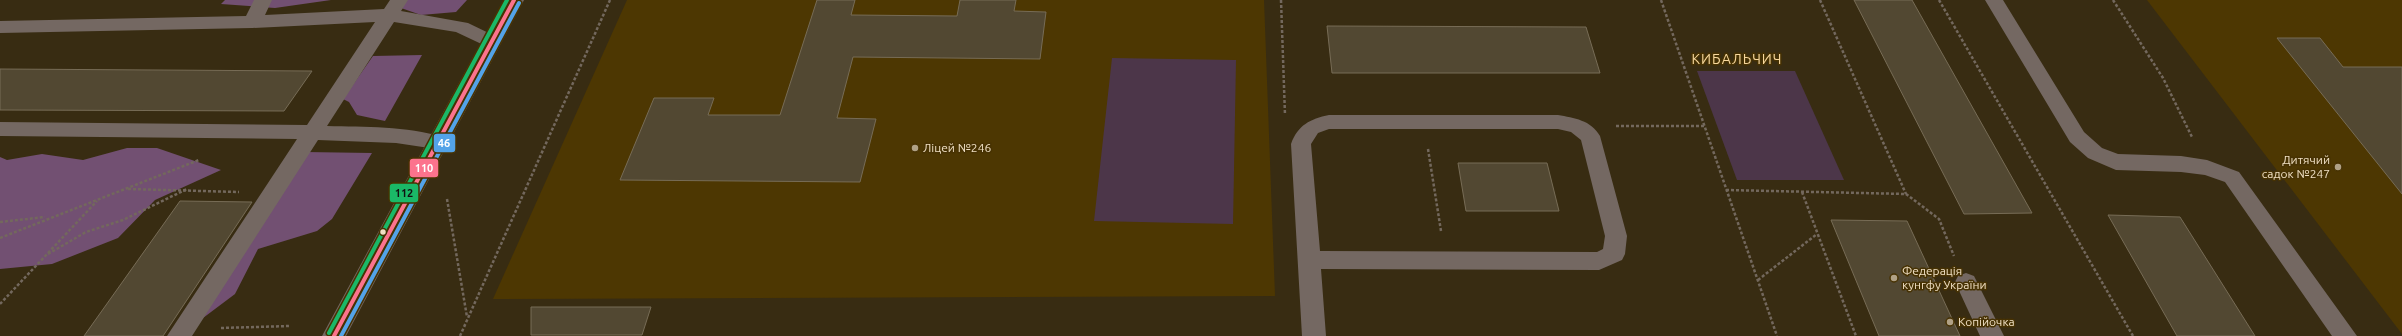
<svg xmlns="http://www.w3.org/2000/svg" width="2402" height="336" viewBox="0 0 2402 336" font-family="Ubuntu,sans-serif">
<rect width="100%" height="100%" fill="#382c12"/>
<g fill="#4d3702">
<polygon points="627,0 1264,0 1275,296 493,299"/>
<polygon points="2147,0 2402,0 2402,334"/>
</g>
<g fill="#4c3649">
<polygon points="1112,58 1236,60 1233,224 1094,221"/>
<polygon points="1697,71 1795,71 1844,180 1737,180"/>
</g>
<g fill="#725072">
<polygon points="225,0 331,0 275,8 221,4"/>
<polygon points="407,0 467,0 456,12 421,15 401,8"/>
<polygon points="422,55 385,121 357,115 349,102 343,99 373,56"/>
<polygon points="127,148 157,148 221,170 155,200 118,238 52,264 0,269 0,157 7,160 42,154 83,160"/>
<polygon points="305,152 372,153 332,219 317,231 258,249 235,294 203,318"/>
</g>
<g fill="#524832" stroke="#776c56">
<polygon points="817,0 855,0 851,15 957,16 960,0 1016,0 1014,11 1046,12 1040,59 853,57 837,118 876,119 860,182 620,180 654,98 714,98 708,115 780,115"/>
<polygon points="1854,0 1912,0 2032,213 1964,214"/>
<polygon points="1327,26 1586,27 1600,73 1332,73"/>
<polygon points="2277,38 2320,38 2343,67 2402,67 2402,194"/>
<polygon points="0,69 312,71 284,111 0,110"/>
<polygon points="1458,163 1547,163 1559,211 1466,211"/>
<polygon points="180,201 252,202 163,336 84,336"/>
<polygon points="2108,215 2180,217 2255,336 2177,336"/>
<polygon points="1831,220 1907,221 1960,336 1879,336"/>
<polygon points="531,307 651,307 642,335 531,335"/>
</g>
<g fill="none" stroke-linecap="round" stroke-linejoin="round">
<g stroke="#73685d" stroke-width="2.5" stroke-dasharray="3 2" stroke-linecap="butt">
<polyline points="1281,0 1285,115"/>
<polyline points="1661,0 1777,336"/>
<polyline points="1820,0 1906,194"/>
<polyline points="1939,0 2133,336"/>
<polyline points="2113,0 2163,78 2192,137"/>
<polyline points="1616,126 1704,126"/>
<polyline points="1428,149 1441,231"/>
<polyline points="128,189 239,192"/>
<polyline points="1726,190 1906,194 1939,219 1954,256"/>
<polyline points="1802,192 1856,336"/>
<polyline points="447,199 467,317"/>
<polyline points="0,222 45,217"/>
<polyline points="0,238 199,160"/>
<polyline points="48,254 86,232 123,220 187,189"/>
<polyline points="1758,280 1817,234"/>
<polyline points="0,304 97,201"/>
<polyline points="221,328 290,326"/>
<polyline points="460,336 610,0"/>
</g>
<g fill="#746862" fill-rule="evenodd">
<path d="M 254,0 L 272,0 L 265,15 L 384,9 L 390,0 L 408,0 L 401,11 L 468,23 L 497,37 L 500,42 L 497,47 L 490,48 L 456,32 L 394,22 L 327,126 C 365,127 406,126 443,137 L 446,142 L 443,147 L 436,149 L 396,143 L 318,140 L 192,336 L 167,336 L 297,139 L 0,136 L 0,122 L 307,125 L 375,22 L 252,28 L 0,33 L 0,21 L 246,16 Z"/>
<polygon points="1985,0 2003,0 2084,132 2102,148 2118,154 2181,156 2207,160 2239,172 2357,336 2332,336 2225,182 2205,175 2181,172 2116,170 2088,158 2070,142"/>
<path d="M 1329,115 L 1558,115 C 1574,118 1591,120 1600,136 L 1627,236 L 1625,254 L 1622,260 L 1599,270 L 1321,269 L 1326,336 L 1302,336 L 1291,144 C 1298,125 1310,119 1329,115 ZM 1329,129 L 1558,129 L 1571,132 L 1581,140 L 1605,236 L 1603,249 L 1597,252 L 1320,251 L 1311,144 L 1318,133 Z"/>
<polygon points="1966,273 1974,276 2004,336 1980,336 1955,282 1958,276"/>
</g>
<polygon fill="#746862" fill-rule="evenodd" points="504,0 524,0 346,336 322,336"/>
<defs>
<polyline id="bus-1" points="334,336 514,0"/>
<polyline id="bus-2" points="341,336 519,3"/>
<polyline id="bus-3" points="329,333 507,0"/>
</defs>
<use href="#bus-1" stroke="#473203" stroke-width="7"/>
<use href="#bus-2" stroke="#473203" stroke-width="7"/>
<use href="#bus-3" stroke="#473203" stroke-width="7"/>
<use href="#bus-1" stroke="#fc738d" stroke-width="4"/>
<use href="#bus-2" stroke="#53a3e8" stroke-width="4"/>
<use href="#bus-3" stroke="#1ab867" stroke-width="4"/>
</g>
<g fill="#b0a186" stroke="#473203" stroke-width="1.5">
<circle cx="915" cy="148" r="4"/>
<circle cx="2338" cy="167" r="4"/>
<circle cx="1894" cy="278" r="4"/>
<circle cx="1950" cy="322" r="4"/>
</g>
<circle fill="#f0e0c4" stroke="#473203" stroke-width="1.5" cx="383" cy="232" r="3.5"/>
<g text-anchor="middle" stroke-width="3" stroke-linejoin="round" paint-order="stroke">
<g font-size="12" fill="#f0e0c4" stroke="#473203" text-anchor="start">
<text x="923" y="152">Ліцей №246</text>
<text x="2330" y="164" text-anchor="end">Дитячий<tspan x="2330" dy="14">садок №247</tspan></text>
<text x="1902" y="275">Федерація<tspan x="1902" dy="14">кунгфу України</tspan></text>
<text x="1958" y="326">Копійочка</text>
</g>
<g font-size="14" letter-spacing="1" fill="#f8d89e" stroke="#473203">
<text x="1737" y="64">КИБАЛЬЧИЧ</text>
</g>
</g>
<g stroke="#473203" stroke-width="1.5">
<rect x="433" y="133" width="23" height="20" rx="4" fill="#53a3e8"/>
<rect x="409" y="158" width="30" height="20" rx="4" fill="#fc738d"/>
<rect x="389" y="183" width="30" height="20" rx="4" fill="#1ab867"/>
</g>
<g font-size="11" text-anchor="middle" font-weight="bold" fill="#fff">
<text x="444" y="147">46</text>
<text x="424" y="172">110</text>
</g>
<g font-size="11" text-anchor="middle" font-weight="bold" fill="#111">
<text x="404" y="197">112</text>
</g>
</svg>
